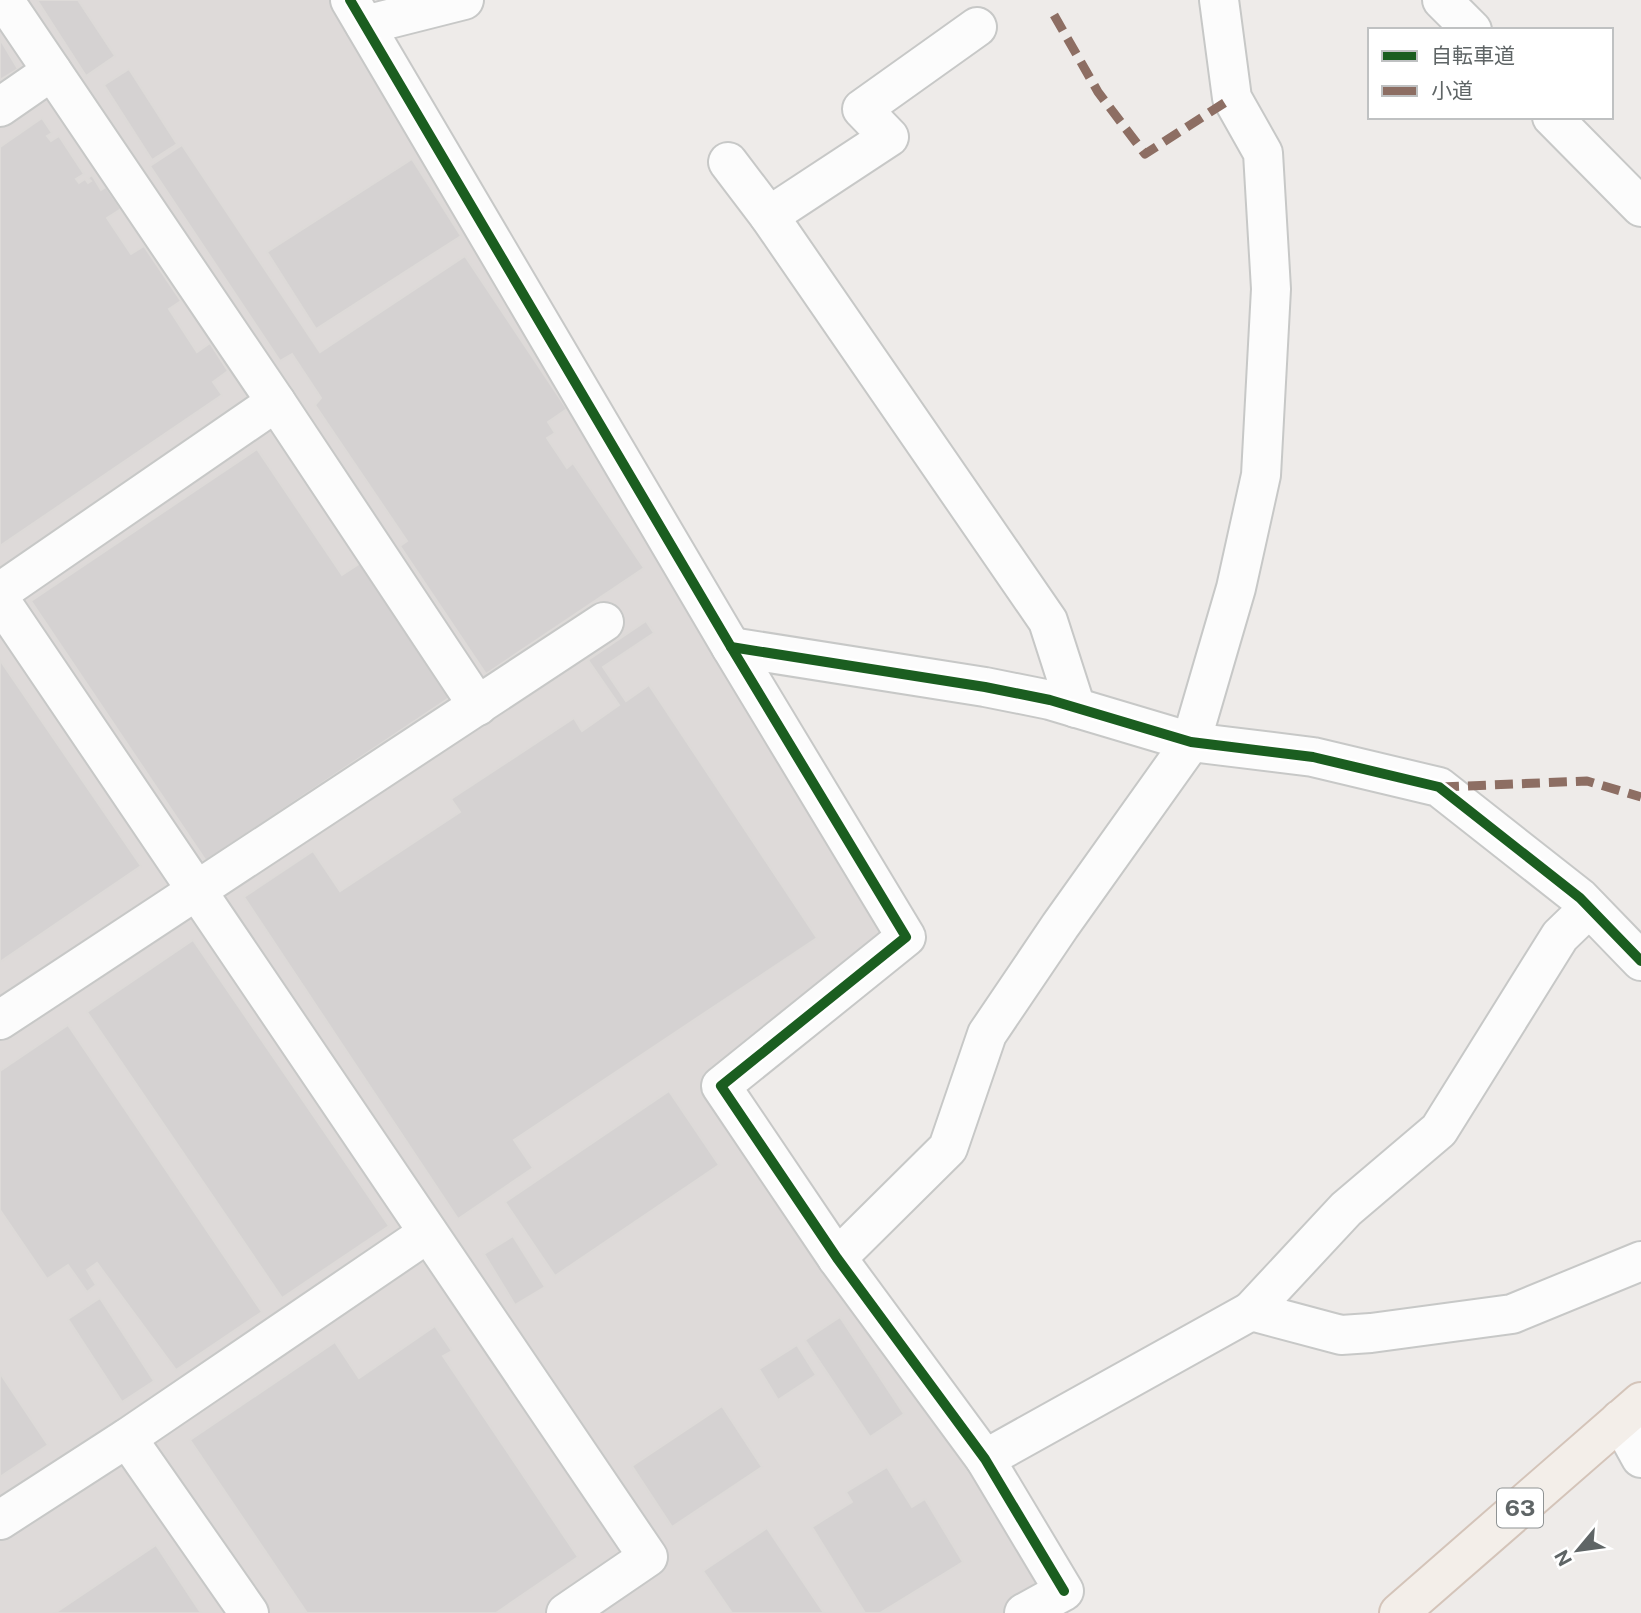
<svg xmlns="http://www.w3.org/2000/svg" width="1641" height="1613" viewBox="0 0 1641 1613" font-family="'Public Sans','Noto Sans JP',sans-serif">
<rect width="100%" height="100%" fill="#eeebe9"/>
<polygon fill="#dedad9" points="0,0 334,0 883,928 878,944 706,1084 1043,1580 1006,1613 0,1613"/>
<g fill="#d5d2d2" stroke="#dddad8" stroke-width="2">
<polygon points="37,0 78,0 115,56 86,76"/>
<polygon points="0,39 18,69 0,80"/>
<polygon points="129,69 177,144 152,160 104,85"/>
<polygon points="42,118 52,133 47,136 51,141 59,136 84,174 76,179 79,183 85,179 88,183 91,181 88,178 92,175 101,190 106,187 121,209 107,218 131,254 144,246 181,301 169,309 197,352 210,343 228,371 213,382 222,395 0,546 0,147"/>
<polygon points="182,145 320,352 465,256 567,409 548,422 555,433 547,438 567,468 573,463 644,568 486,674 400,546 407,541 315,405 321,398 292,354 280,361 150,166"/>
<polygon points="412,159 461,236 316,329 267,252"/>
<polygon points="257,449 342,575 362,562 452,696 206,861 31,601"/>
<polygon points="646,621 654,633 603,667 626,701 649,685 817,938 514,1140 533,1168 458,1219 244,897 313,851 340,891 460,812 451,799 574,718 582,731 619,705 588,660"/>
<polygon points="0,660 141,866 0,962"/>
<polygon points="193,940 389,1226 282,1298 87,1012"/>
<polygon points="68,1025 262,1312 176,1370 97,1263 87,1270 96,1285 87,1292 68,1265 47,1279 0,1210 0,1071"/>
<polygon points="669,1091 719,1165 555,1276 505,1202"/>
<polygon points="513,1236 545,1287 515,1305 484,1254"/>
<polygon points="100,1298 154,1381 122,1402 68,1319"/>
<polygon points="840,1317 904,1414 870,1437 805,1340"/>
<polygon points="435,1326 452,1351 443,1356 578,1557 496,1613 307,1613 190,1440 335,1342 359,1378"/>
<polygon points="797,1345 816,1375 778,1400 759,1369"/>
<polygon points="0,1373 48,1445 0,1477"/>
<polygon points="722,1406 762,1467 672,1527 632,1466"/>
<polygon points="887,1467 912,1507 925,1499 963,1562 880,1613 865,1613 812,1527 852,1502 846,1492"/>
<polygon points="767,1528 824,1613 732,1613 703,1571"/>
<polygon points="156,1545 201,1613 55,1613"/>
</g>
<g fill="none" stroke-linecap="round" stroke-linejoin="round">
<defs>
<g id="minor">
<polyline points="4,0 276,402 478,706"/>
<polyline points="350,0 731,647 906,937 721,1086 837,1258 985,1459 1064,1591 1024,1613"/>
<polyline points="1442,0 1472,30"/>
<polyline points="365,25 464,0"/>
<polyline points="0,107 52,71"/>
<polyline points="1552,117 1641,207"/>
<polyline points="728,162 769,216 1048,621 1076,708"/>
<polyline points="769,216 889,137 862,109 977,27"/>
<polyline points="0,592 276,402"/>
<polyline points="0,600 648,1557 566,1613"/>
<polyline points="731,647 985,687 1050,700 1191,742 1313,757 1439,787 1580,898 1641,961"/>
<polyline points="0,1020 604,622"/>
<polyline points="837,1258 948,1148 987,1034 1060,926 1191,742 1236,588 1261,475 1271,289 1263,153 1232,98 1219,0"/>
<polyline points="1251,1311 1346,1209 1439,1130 1560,936 1589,908"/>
<polyline points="1620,1420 1641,1458"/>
<polyline points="127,1438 249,1613"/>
<polyline points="985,1459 1251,1311 1341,1335 1371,1333 1512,1314 1641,1261"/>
<polyline points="0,1520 127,1438 428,1233"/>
</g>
<polyline id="major" points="1399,1613 1641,1402"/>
</defs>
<use href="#minor" stroke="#c7c8c7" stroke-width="42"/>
<use href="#major" stroke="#d4c4b9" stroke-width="42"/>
<use href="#minor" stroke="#fcfcfc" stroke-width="38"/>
<use href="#major" stroke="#f3eee9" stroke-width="38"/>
<g stroke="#8d6e63" stroke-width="9" stroke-dasharray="18 9" stroke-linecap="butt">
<polyline points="1054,15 1098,92 1145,154 1232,98"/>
<polyline points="1441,787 1587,781 1641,797"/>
</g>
<defs>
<g id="cycleway">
<polyline points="350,0 731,647 906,937 721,1086 837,1258 985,1459 1064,1591"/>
<polyline points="731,647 985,687 1050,700 1191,742 1313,757 1439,787 1580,898 1641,961"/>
</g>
</defs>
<use href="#cycleway" stroke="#fff" stroke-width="15"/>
<use href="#cycleway" stroke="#1b5e20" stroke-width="10"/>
</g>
<g text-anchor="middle" stroke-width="5" stroke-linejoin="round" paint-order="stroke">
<rect fill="#fff" stroke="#8f9394" stroke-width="2" x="1497" y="1488.5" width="46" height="39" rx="5"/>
<g font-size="23" font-weight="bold" fill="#5f6566">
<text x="1520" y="1516">63</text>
</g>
</g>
<rect x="1368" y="28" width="245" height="91" fill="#ffffff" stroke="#bfc1c2" stroke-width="2"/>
<rect x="1382" y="51" width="35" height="10" fill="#1b5e20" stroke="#bfc1c2" stroke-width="2"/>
<text x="1431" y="63" font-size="21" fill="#5f6566">自転車道</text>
<rect x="1382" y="86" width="35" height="10" fill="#8d6e63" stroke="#bfc1c2" stroke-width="2"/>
<text x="1431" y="98" font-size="21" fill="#5f6566">小道</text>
<g transform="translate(1578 1550) rotate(241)" stroke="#ffffff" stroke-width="5" paint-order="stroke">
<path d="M0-5L12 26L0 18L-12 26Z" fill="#5f6566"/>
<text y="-10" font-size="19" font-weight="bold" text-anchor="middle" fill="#5f6566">N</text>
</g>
</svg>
